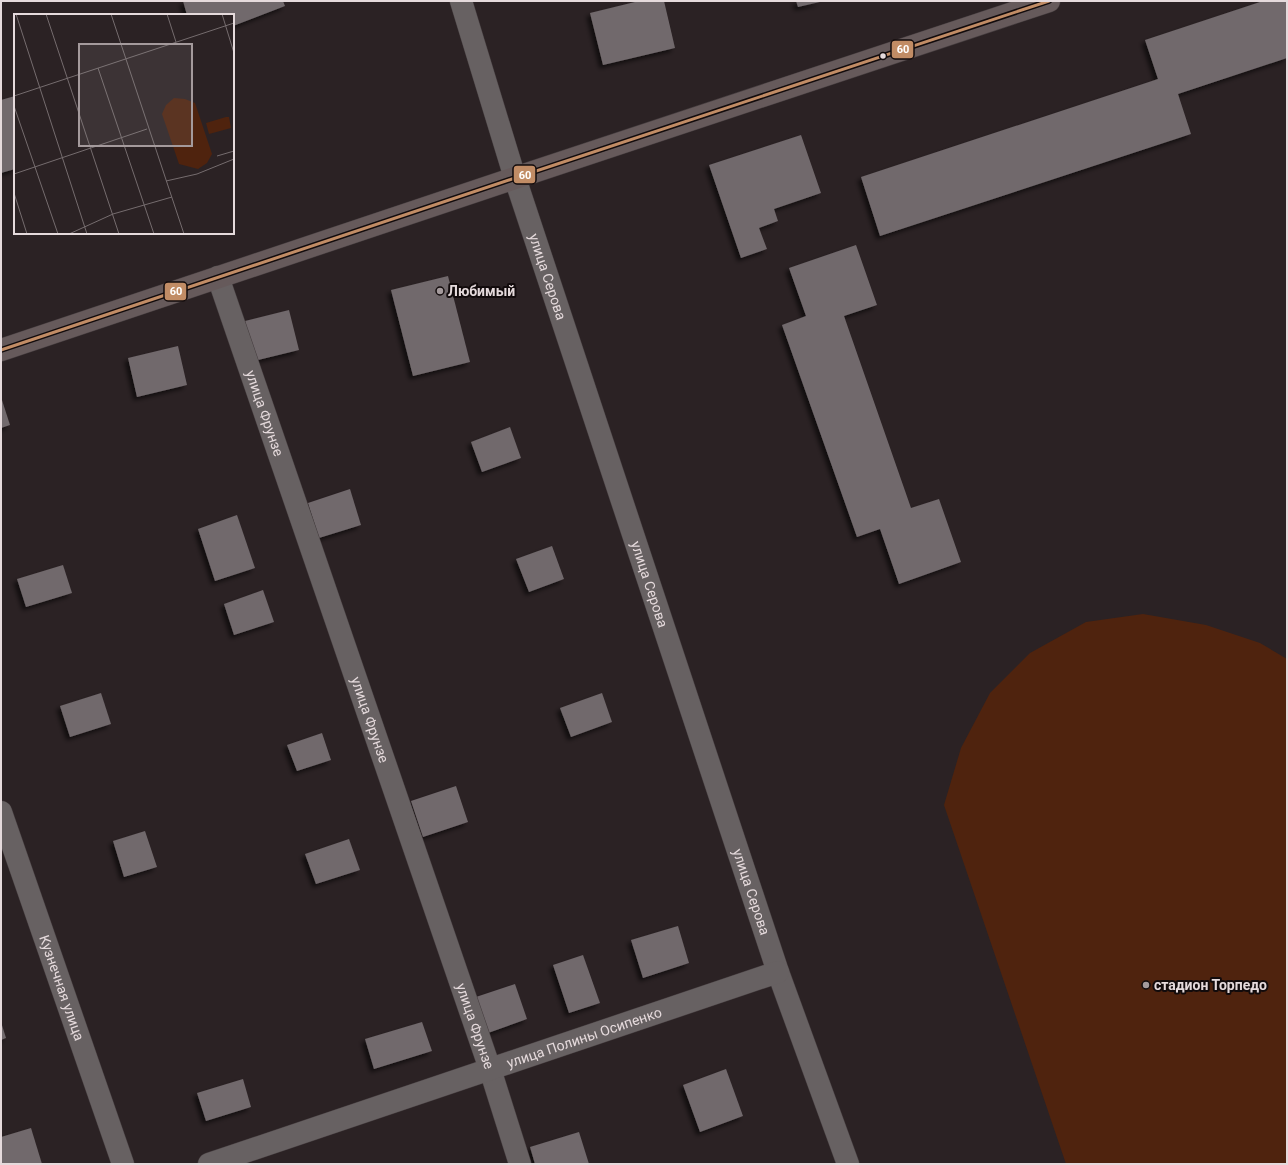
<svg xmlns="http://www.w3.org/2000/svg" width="1288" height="1165" viewBox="0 0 1288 1165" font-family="Roboto,sans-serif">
<defs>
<filter id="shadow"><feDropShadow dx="-3.5" dy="3.5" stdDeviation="2" flood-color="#0009"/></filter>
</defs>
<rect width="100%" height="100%" fill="#2b2224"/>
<polygon fill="#4f230e" points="1143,614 1206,625 1260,643 1287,659 1287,1164 1066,1164 944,805 961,748 990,693 1030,653 1086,622"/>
<g fill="#71696c" filter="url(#shadow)">
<polygon points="183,1 283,1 285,6 233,26 233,15 187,15"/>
<polygon points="639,1 664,1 675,48 603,65 590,13"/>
<polygon points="796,1 820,1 820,2 798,7"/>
<polygon points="1263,1 1287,1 1287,58 1178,94 1191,134 880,236 861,177 1158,79 1145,40"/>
<polygon points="15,96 15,169 1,173 1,100"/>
<polygon points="801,135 821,193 774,209 778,221 759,228 767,249 741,258 709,165"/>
<polygon points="856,245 877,305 844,316 911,508 939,499 961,562 899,584 880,529 857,537 782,325 806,316 789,268"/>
<polygon points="448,276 470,362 413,376 391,290"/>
<polygon points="289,310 299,350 254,361 245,321"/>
<polygon points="178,346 187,385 137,397 128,358"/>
<polygon points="1,397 10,425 1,428"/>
<polygon points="510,427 521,458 482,472 471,442"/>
<polygon points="350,489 361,525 319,538 308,503"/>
<polygon points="237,515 255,568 215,581 198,529"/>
<polygon points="552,546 564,579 529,592 516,559"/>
<polygon points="63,565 72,593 26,607 17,579"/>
<polygon points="263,590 274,622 234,635 224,604"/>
<polygon points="101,693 111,724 70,737 60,706"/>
<polygon points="602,693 612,722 571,737 560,708"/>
<polygon points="322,733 331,760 297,771 287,745"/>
<polygon points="456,786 468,822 423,837 411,801"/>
<polygon points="145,831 157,867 124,877 113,841"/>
<polygon points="349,839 360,870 316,884 305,854"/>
<polygon points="678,926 689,963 643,978 631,940"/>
<polygon points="583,955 600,1003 569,1013 553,965"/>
<polygon points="515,984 527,1019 488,1033 476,997"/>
<polygon points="1,1022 6,1038 1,1040"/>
<polygon points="422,1022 432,1051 374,1069 365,1039"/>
<polygon points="726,1069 743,1116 700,1132 683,1085"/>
<polygon points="243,1079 251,1107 206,1121 197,1093"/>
<polygon points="31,1128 42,1164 1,1164 1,1137"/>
<polygon points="579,1132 589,1164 535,1164 530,1147"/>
</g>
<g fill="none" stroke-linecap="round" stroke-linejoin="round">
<defs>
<g id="minor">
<path id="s1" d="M 461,1 L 515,178 L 778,972 L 848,1164"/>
<path id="s2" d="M 218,277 L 490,1069 L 520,1164"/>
<path id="s3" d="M 1,812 L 123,1164"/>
<path id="s4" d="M 209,1164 L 778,972"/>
</g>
<polyline id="major" points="1,350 515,178 1049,1"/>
</defs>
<use href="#minor" stroke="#453d3f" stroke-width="23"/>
<use href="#major" stroke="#453d3f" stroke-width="23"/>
<use href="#minor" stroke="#676162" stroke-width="22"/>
<use href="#major" stroke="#665a5b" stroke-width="22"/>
<defs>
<polyline id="bus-1" points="1,350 515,178 1049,1"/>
</defs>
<use href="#bus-1" stroke="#120b0c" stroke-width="6"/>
<use href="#bus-1" stroke="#c18c65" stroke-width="3"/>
</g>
<circle fill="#e5dadc" stroke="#120b0c" stroke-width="1.5" cx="883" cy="56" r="3.5"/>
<g fill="#a49a9c" stroke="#120b0c" stroke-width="1.5">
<circle cx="440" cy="291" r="4"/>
<circle cx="1146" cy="985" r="4"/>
</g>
<g text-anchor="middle" stroke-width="4" stroke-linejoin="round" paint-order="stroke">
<g font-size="14" fill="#e5dadc" stroke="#120b0c">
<text dy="5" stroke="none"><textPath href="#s1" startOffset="289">улица Серова</textPath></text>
<text dy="5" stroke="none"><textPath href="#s2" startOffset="144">улица Фрунзе</textPath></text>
<text dy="5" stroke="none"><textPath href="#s1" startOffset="613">улица Серова</textPath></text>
<text dy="5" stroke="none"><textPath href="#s2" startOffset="468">улица Фрунзе</textPath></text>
<text dy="5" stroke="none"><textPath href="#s1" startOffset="937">улица Серова</textPath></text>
<text dy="5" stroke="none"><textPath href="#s3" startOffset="186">Кузнечная улица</textPath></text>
<text dy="5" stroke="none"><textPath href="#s2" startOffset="792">улица Фрунзе</textPath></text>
<text dy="5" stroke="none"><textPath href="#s4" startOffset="396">улица Полины Осипенко</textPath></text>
</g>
<g font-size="14" font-weight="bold" fill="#e5dadc" stroke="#120b0c" text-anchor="start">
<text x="448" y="296">Любимый</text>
<text x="1154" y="990">стадион Торпедо</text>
</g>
</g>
<g transform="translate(14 14)">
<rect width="220" height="220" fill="#2b2224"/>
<path d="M 160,84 L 171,85 L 181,89 L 198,140 L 193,149 L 184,155 L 165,150 L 148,100 L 152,91 ZM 212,103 L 215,103 L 217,114 L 195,120 L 192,109 Z" fill="#4f230e"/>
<path fill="none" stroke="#756c6e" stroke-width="1" d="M 2,0 L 73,220M 32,0 L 105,220M 97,0 L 170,220M 153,0 L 162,28M 208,0 L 220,39M 84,54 L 140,220M 0,82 L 220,9M 0,92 L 44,220M 203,142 L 220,137M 0,160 L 133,115M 152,167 L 183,160 L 220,145M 0,179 L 13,220M 55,220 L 99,200 L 158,183"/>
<path fill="#a49a9c" fill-opacity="0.15" stroke="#a49a9c" stroke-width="2" d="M 65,30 L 178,30 L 178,132 L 65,132 Z"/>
<rect width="220" height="220" fill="none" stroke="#e5dadc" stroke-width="2"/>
</g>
<g stroke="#120b0c" stroke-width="1.5">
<rect x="891" y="40" width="23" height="19" rx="4" fill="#c18c65"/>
<rect x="513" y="165" width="23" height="19" rx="4" fill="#c18c65"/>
<rect x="164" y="282" width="23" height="19" rx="4" fill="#c18c65"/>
</g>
<g font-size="11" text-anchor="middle" font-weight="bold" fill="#fff">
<text x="903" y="53">60</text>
<text x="525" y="179">60</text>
<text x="176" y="295">60</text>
</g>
<rect width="1288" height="1165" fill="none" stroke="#e5dadc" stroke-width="4"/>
</svg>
